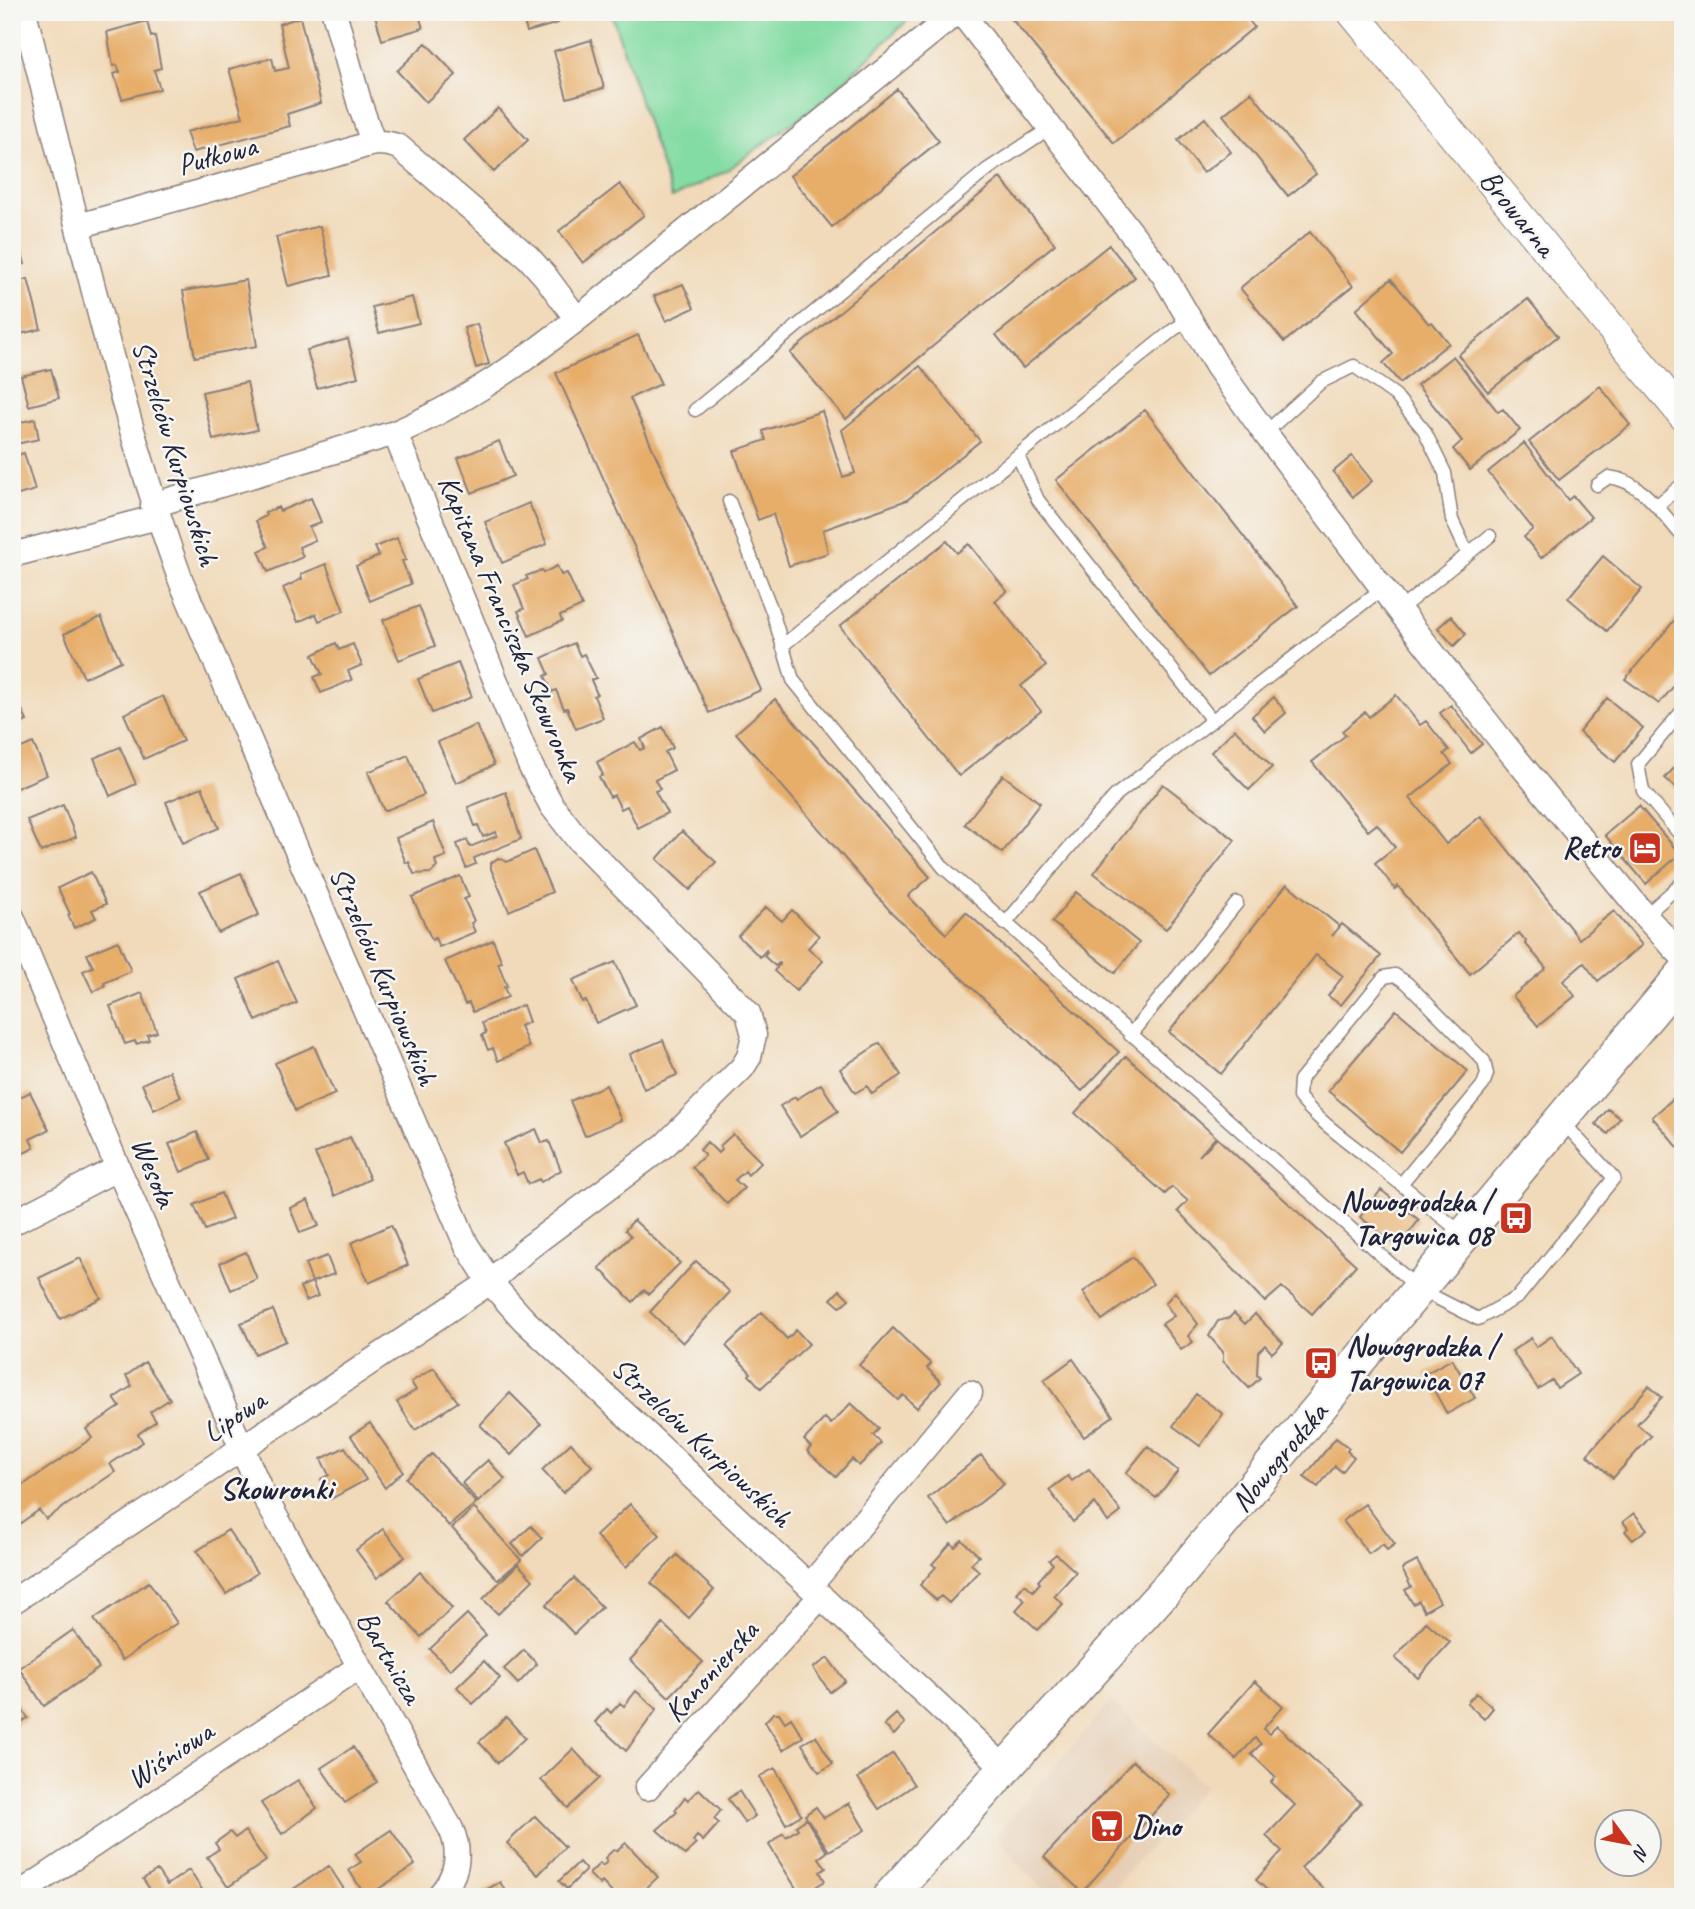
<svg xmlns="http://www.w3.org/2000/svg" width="1695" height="1909" viewBox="0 0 1695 1909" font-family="Caveat,sans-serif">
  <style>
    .built { fill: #e6cfb6 }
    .green { fill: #83dca2; stroke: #527f6e; stroke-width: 2 }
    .building { fill: #e7ae6a }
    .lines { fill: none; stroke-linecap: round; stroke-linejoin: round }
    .service-casing { stroke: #8a7e7a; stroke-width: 15 }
    .minor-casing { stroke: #8a7e7a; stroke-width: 27 }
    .tertiary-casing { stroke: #8a7e7a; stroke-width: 32 }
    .secondary-casing { stroke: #8a7e7a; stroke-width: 36 }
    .service { stroke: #fff; stroke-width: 12 }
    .minor { stroke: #fff; stroke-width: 24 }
    .tertiary { stroke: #fff; stroke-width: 30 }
    .secondary { stroke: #fff; stroke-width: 33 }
    .labels { text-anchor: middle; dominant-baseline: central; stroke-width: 5; stroke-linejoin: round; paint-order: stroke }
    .street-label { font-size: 30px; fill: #22223b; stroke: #f6f6f2 }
    .poi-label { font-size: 30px; font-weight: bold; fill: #22223b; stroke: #f6f6f2; text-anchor: end }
    .neighbourhood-label { font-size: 32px; font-weight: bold; fill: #22223b; stroke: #f6f6f2 }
  </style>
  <rect width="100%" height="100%" fill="#f6f6f2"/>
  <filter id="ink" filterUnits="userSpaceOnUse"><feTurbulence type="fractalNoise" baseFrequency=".0143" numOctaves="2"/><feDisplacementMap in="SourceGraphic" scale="14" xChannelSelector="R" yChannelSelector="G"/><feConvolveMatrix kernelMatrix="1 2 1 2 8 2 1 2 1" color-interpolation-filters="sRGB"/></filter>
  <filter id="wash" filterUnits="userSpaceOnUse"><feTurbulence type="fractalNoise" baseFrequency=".00686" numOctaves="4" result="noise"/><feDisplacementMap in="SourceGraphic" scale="28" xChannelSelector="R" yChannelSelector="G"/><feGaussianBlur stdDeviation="1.57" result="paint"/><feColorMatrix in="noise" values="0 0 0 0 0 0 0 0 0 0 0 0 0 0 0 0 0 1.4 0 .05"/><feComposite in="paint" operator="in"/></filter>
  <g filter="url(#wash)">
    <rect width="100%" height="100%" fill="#f1daba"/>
    <path class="built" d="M1111,1701L1205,1786L1105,1897H1052L1026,1873L996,1835Z"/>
    <path class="green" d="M611,12H916L825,99L726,171L672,198Z"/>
    <g id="blocks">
      <path class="building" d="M374,12H418L423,28L382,40Z
        M521,12H554L558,23L527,32Z
        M1018,12H1242L1254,27L1114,143L1011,18Z
        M300,17L321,103L287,114L290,126L193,152L186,132L243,117L229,69L272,58L275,71L289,68L279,24Z
        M147,21L151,37L155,36L161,68L154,70L160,89L122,99L114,74L120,72L117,65L113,66L107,32Z
        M591,40L604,88L567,98L554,51Z
        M426,43L456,75L426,102L397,71Z
        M897,89L939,141L832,227L790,176Z
        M1251,92L1316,174L1288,196L1223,115Z
        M498,108L528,140L494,172L464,140Z
        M1205,118L1231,152L1203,173L1178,140Z
        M1000,178L1055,244L846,419L790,353Z
        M620,184L644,215L583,263L559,231Z
        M13,220L25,264L12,268V221Z
        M320,226L332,275L288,286L276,237Z
        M1310,232L1353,286L1284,342L1240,288Z
        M1109,245L1135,277L1023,368L996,335Z
        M28,279L41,329L12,336V283Z
        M1391,279L1429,324L1432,322L1449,343L1400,383L1383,363L1393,354L1356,309Z
        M246,280L257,346L195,357L183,291Z
        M683,284L694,308L666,321L654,296Z
        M412,297L419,323L379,333L372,307Z
        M1528,299L1558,336L1488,392L1458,355Z
        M477,324L489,364L476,368L464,328Z
        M638,335L661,384L630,398L761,690L709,713L556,373Z
        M348,339L358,377L317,388L307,350Z
        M1453,356L1498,412L1503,409L1520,430L1470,470L1453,449L1462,441L1417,385Z
        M920,366L980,441L907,500L823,530L828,553L789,566L773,514L758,520L734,451L766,440L763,431L822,411L843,477L855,473L842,430Z
        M51,369L59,398L29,406L21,376Z
        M247,382L257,430L213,440L202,392Z
        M1600,386L1630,425L1559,480L1529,442Z
        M1145,410L1298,606L1209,676L1056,480Z
        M35,419L39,439L16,444L15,441L12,442V424Z
        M499,441L513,476L472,493L458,458Z
        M1524,443L1568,500L1573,496L1591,517L1541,558L1524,537L1533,529L1488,472Z
        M24,453L35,490L12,497V457Z
        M1352,456L1372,481L1353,497L1333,472Z
        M311,498L321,522L309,527L315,540L299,547L303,557L268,572L259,551L268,547L256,521L266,516L265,513L278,507L280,511Z
        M529,503L547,544L502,563L485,522Z
        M397,538L406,560L402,561L411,584L370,601L356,566L379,556L375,547Z
        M947,541L957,553L969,544L1007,591L995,601L1046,666L1021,686L1041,711L959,776L840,626Z
        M1603,556L1642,589L1607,631L1568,598Z
        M326,564L344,611L319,621L316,614L298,622L283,588L302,579L301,574Z
        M557,566L561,575L567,573L582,606L560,616L562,621L529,636L518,611L524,609L514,585L528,579L526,576L542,570L543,573Z
        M419,606L435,646L399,660L383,620Z
        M1683,610V675L1659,704L1625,679Z
        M1451,616L1466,634L1454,646L1438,628Z
        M101,617L121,661L84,678L64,634Z
        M336,643L339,650L353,644L362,665L348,671L352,680L321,693L314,677L322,674L313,655Z
        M574,643L580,656L584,654L596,678L591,680L597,694L594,696L603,718L576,729L567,708L564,709L556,690L552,692L545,676L549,674L542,658Z
        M458,663L472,697L432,713L418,679Z
        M12,688L27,721L12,727Z
        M1396,695L1420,725L1426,721L1449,750L1444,754L1452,764L1410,798L1446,844L1481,816L1579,939L1614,911L1642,945L1598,981L1584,963L1563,981L1575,996L1538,1026L1513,996L1546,968L1525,943L1526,941L1519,933L1470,974L1398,886L1395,889L1375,863L1395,847L1377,824L1368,831L1312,762L1346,735L1342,731L1365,712L1369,717Z
        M163,696L183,741L144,759L124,714Z
        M1274,697L1286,713L1265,731L1252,716Z
        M1607,698L1643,728L1615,762L1579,732Z
        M775,699L930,877L908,896L946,934L966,912L1119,1052L1082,1091L891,912L736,733Z
        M1451,705L1482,744L1471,753L1440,713Z
        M476,725L494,765L456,783L438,742Z
        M663,727L673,748L665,752L674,770L655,780L660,789L655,791L667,813L638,828L627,806L621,809L614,795L610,797L599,777L603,775L597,762L635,742L640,750L645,748L641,739Z
        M1235,729L1272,767L1249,790L1211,752Z
        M33,743L47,775L12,790V752Z
        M120,747L136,784L110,796L94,758Z
        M408,755L424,795L384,811L368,772Z
        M1683,758V794L1665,778Z
        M1003,775L1040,803L1002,853L965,824Z
        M1163,784L1235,840L1166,929L1094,873Z
        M202,787L219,828L183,843L166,802Z
        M506,792L521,839L474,858L476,864L466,868L457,844L467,840L470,847L497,836L496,832L483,837L478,825L475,826L468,807Z
        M63,805L76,837L41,852L27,820Z
        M1639,806L1680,854L1646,884L1605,835Z
        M433,822L446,856L435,860L437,867L431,873L414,874L409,862L406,863L396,838Z
        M682,831L716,862L690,890L657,859Z
        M534,850L552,892L509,911L491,869V863L498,858L507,862Z
        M91,872L106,904L92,910L96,918L74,928L68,915L70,914L58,888Z
        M241,873L259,915L218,933L200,891Z
        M460,876L469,897L464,899L474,921L471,923L475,932L439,947L435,938L432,940L412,897Z
        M1287,884L1339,926L1332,936L1342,924L1381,956L1341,1005L1328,996L1343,976L1316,955L1221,1074L1169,1032Z
        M1076,892L1139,943L1115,973L1052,922Z
        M766,907L782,921L792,910L819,936L808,948L823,961L796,991L774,971L780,964L779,963L775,966L764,956L767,952L766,950L760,957L738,936Z
        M493,940L502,962L498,963L507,986L504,987L508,997L473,1012L469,1003L465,1004L445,961Z
        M118,941L131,971L104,983L105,986L93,992L83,971L93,967L87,954Z
        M278,961L297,1003L256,1021L238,979Z
        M615,962L636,1005L596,1023L586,1001L582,1002L573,980Z
        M142,993L157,1032L147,1035L149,1040L136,1044L135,1041L125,1044L110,1006Z
        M523,1005L529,1022L520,1026L529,1047L498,1061L493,1048L488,1050L482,1035L486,1033L482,1023Z
        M1396,1010L1468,1071L1400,1152L1328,1091Z
        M663,1040L677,1075L644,1089L630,1054Z
        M880,1043L901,1075L872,1094L867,1086L855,1093L840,1069Z
        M314,1046L335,1094L295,1111L275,1063Z
        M1126,1056L1216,1137L1199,1156L1217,1138L1356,1265L1312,1314L1282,1287L1265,1302L1178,1211L1188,1201L1172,1187L1165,1194L1075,1113Z
        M169,1071L181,1097L154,1110L142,1084Z
        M821,1084L838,1111L800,1136L780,1106L795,1097L797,1099Z
        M606,1085L621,1120L585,1136L570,1101Z
        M1683,1090V1153L1652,1117Z
        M30,1092L49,1130L30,1139L34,1148L12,1159V1111L15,1110L12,1101Z
        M1608,1109L1620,1118L1608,1134L1596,1124Z
        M536,1129L542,1143L549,1141L561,1170L541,1182L539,1179L528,1184L523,1172L517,1175L504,1143Z
        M197,1132L209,1160L181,1172L169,1144Z
        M733,1134L761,1162L748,1175L745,1171L735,1180L744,1188L727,1204L692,1167L705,1155L700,1150L707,1142L718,1153L722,1149L720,1146Z
        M350,1137L370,1179L335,1196L315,1154Z
        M1381,1190L1419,1220L1398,1247L1360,1217Z
        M221,1193L232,1219L205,1230L194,1205Z
        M308,1200L319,1226L300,1233L290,1208Z
        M634,1220L680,1263L649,1294L644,1290L633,1302L599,1268L631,1236L625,1230Z
        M391,1225L408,1265L369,1283L351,1243Z
        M246,1252L257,1279L231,1290L220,1263Z
        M327,1256L334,1274L312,1282L305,1264Z
        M1133,1257L1153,1284L1102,1320L1083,1292Z
        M80,1258L101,1298L60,1319L39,1278Z
        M696,1261L730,1292L683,1343L650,1312Z
        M312,1282L318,1296L306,1301L300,1287Z
        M840,1290L849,1299L840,1307L831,1299Z
        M1175,1292L1198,1324L1188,1336L1193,1342L1181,1350L1162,1324L1174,1316L1165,1303Z
        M273,1310L286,1341L255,1354L241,1323Z
        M762,1312L787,1339L796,1330L809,1344L761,1388L749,1375L751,1373L726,1346Z
        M1234,1313L1245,1324L1255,1314L1283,1343L1272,1353L1265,1345L1258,1352L1257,1375L1260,1378L1249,1388L1223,1361V1352L1209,1336L1218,1321L1229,1318Z
        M893,1328L931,1364L927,1368L941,1382L917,1408L903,1395L898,1400L859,1365Z
        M1552,1336L1578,1374L1557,1388L1552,1380L1538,1389L1512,1351L1531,1338L1536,1347Z
        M1073,1359L1113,1416L1084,1437L1044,1380Z
        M1452,1359L1475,1398L1447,1414L1425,1374Z
        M145,1362L170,1399L150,1412L156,1421L138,1434L143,1442L110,1464L115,1472L46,1519L39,1510L12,1529V1479L16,1476L23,1485L92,1438L86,1429L120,1407L114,1398L132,1386L126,1376Z
        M434,1368L458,1402L415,1430L397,1402L416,1390L411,1382Z
        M1649,1386L1662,1397L1637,1424L1651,1436L1613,1478L1587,1455Z
        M510,1393L541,1424L511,1455L480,1425Z
        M1196,1394L1223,1414L1200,1446L1173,1426Z
        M851,1403L879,1429L873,1435L881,1443L859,1466L852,1459L836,1477L807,1451L811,1447L804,1440L825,1418L831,1424Z
        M370,1423L403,1471L385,1488L351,1436Z
        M1336,1438L1349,1448L1347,1451L1354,1457L1342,1472L1335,1466L1318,1487L1304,1477Z
        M571,1443L592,1466L563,1493L542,1470Z
        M1148,1446L1178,1471L1156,1498L1126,1473Z
        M345,1447L366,1480L331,1499L321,1479L329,1475L321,1459Z
        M432,1454L476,1503L449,1526L406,1478Z
        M981,1455L1004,1484L950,1526L928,1498Z
        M488,1460L505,1479L478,1502L462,1483Z
        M1089,1469L1121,1512L1108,1522L1095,1503L1073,1522L1049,1490L1068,1476L1072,1481Z
        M630,1504L660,1535L626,1567L596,1536Z
        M1365,1504L1395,1544L1387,1550L1383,1544L1369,1554L1343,1521Z
        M474,1508L521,1560L498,1580L452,1528Z
        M1634,1513L1647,1529L1633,1540L1625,1531L1628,1528L1623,1522Z
        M531,1526L542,1538L523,1556L512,1544Z
        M383,1529L405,1557L377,1578L356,1550Z
        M228,1530L257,1573L226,1594L197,1551Z
        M962,1540L979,1556L971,1564L979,1571L949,1603L941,1596L936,1600L920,1585L936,1567L932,1564L951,1543L955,1547Z
        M1056,1554L1076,1572L1054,1596L1063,1604L1038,1630L1016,1610L1025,1600L1017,1593L1025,1584L1033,1591L1040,1583L1038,1581L1053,1564L1049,1560Z
        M677,1555L714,1590L689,1618L651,1583Z
        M1417,1561L1440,1602L1424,1611L1419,1601L1413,1604L1405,1590L1411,1587L1402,1569Z
        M518,1564L533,1580L498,1614L483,1599Z
        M420,1572L452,1608L421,1637L388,1601Z
        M574,1578L602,1607L574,1634L546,1605Z
        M149,1582L177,1623L122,1660L94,1619Z
        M467,1614L486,1635L450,1670L430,1649Z
        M1426,1622L1450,1642L1418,1678L1395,1658Z
        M663,1624L703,1662L669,1697L630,1660Z
        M73,1630L99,1668L44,1706L19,1668Z
        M524,1650L537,1664L518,1684L504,1669Z
        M828,1658L845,1681L830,1692L813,1668Z
        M484,1661L500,1678L473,1704L457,1687Z
        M1255,1681L1283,1706L1263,1729L1269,1734L1277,1726L1361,1803L1301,1868L1326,1891L1320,1897H1275L1256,1880L1282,1851L1266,1836L1295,1805L1271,1782L1276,1777L1251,1754L1261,1744L1255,1738L1236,1759L1208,1734Z
        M636,1691L657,1709L626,1751L595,1722L607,1709L611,1713L620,1703L624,1706Z
        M1476,1693L1493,1708L1484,1719L1467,1703Z
        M12,1695L28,1718L12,1728Z
        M773,1713H779L785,1722L791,1718L803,1737L783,1750L765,1722Z
        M896,1714L905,1723L894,1735L884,1725Z
        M506,1717L525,1738L498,1763L479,1742Z
        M816,1736L833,1764L819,1772L802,1744Z
        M353,1747L377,1782L345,1803L321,1768Z
        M573,1749L600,1778L568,1808L541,1780Z
        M893,1753L914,1785L879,1809L858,1778Z
        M1133,1761L1170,1795L1082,1892L1044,1857Z
        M775,1768L801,1815L786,1824L759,1777Z
        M298,1780L317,1808L282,1834L261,1803Z
        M699,1789L721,1810L714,1819L719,1823L703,1841L697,1836L693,1841L696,1844L685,1855L657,1830L677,1812L675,1810L685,1797L688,1800Z
        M739,1791L755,1816L745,1823L728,1799Z
        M849,1803L865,1830L829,1851L805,1815L816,1807L824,1818Z
        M535,1816L565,1847L538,1875L507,1843Z
        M806,1819L827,1852L819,1858L826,1868L820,1872L825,1881L801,1896L769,1845L783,1833L786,1837L798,1829L796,1826Z
        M391,1830L415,1865L366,1897L349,1870L361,1862L355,1854Z
        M245,1831L266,1861L228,1887L207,1857L219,1849L215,1843L230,1832L235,1838Z
        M626,1843L658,1877L637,1897H616L602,1882L600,1885L589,1874L600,1863L602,1866L607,1862L605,1858L613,1850L617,1851Z
        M579,1862L586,1870L567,1889L559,1881Z
        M329,1866L349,1897H289L287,1893Z
        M157,1870L167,1885L189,1870L207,1897H149L153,1894L143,1879Z
        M500,1882L509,1897H482L480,1893Z"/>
    </g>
  </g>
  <g filter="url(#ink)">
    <use href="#blocks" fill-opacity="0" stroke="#8a7e7a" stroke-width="2"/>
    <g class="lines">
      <g class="service-casing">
        <path id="service" d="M695,410L988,169L1050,128
          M1265,433L1321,382L1354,366L1395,395L1424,430L1445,473L1452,520L1468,554
          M1018,456L1038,500L1212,720
          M1597,485L1609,477C1642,481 1662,513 1683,537
          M729,501L772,611L793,680L944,868L1419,1289L1478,1319L1518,1297L1614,1178L1561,1120
          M1656,506L1683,484
          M1399,610L1490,536
          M782,646L1173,330L1189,320
          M1683,710L1638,764L1643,791L1683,838
          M1645,916L1683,882
          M1005,924L1083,831L1116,795L1383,588
          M1130,1035L1237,903
          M1401,1184L1483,1085L1487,1074L1484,1061L1407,983L1395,975L1384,977L1300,1080L1299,1097C1317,1119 1339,1135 1361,1152C1395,1180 1430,1207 1464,1235"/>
      </g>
      <g class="minor-casing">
        <path id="minor" d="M24,12C73,202 114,396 181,581L466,1244L490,1282L524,1320L1006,1769
          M334,12L360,105L373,142
          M961,12L1163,274L1217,366L1265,433L1399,610L1504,744L1645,916L1683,957
          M78,226L348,151C367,144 379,139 399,147L528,257L545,276L577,319
          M153,505L395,433C500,388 581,316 669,245C765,168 861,90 957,12
          M12,555L158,517
          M12,917L118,1168L260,1489L451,1829C462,1854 457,1877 438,1897
          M12,1223L118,1168
          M810,1586L970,1393
          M12,1602L490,1282L528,1248L665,1145L742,1068L749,1057L754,1035L748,1013L577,838L552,806L530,765L395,433
          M647,1788L821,1596
          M15,1897L359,1667"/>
      </g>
      <g class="tertiary-casing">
        <path id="tertiary" d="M1352,12L1683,415"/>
      </g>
      <g class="secondary-casing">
        <path id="secondary" d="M889,1897L1179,1575L1683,974"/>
      </g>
      <use href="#service" class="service"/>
      <use href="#minor" class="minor"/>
      <use href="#tertiary" class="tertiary"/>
      <use href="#secondary" class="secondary"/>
    </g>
  </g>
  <defs>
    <g id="hotel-square" transform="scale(1.75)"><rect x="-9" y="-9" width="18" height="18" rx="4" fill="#c8321e" stroke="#f6f6f2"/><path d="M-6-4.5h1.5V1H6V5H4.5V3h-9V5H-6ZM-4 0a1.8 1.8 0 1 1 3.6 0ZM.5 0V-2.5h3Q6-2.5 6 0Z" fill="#fff"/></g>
    <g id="bus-square" transform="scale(1.75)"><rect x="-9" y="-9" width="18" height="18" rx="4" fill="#c8321e" stroke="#f6f6f2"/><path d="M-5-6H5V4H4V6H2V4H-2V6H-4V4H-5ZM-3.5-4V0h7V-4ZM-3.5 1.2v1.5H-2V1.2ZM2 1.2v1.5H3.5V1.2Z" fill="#fff"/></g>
    <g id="supermarket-square" transform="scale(1.75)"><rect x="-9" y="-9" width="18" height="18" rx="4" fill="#c8321e" stroke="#f6f6f2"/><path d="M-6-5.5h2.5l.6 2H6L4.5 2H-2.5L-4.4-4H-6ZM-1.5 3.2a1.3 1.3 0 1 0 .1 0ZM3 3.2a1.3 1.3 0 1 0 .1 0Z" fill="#fff"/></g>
  </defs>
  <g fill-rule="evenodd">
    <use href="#hotel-square" x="1645" y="848"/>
    <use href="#bus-square" x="1516" y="1218"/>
    <use href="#bus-square" x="1321" y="1363"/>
    <use href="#supermarket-square" x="1107" y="1826"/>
  </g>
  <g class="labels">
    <g class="street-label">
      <text transform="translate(217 155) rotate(-15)">Pułkowa</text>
      <text transform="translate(1518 213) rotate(51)">Browarna</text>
      <text transform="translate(176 453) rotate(73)">Strzelców Kurpiowskich</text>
      <text transform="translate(511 628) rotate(67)">Kapitana Franciszka Skowronka</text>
      <text transform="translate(384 976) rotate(67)">Strzelców Kurpiowskich</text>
      <text transform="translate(154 1172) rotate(67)">Wesoła</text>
      <text transform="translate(234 1416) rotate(-34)">Lipowa</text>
      <text transform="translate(702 1442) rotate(43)">Strzelców Kurpiowskich</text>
      <text transform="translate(1279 1457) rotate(-50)">Nowogrodzka</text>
      <text transform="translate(390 1657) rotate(60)">Bartnicza</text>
      <text transform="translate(711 1671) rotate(-48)">Kanonierska</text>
      <text transform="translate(170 1755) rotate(-34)">Wiśniowa</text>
    </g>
    <g class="poi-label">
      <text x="1620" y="848">Retro</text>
      <text x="1492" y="1201">Nowogrodzka /<tspan x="1492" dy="34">Targowica 08</tspan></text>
      <text x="1346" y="1346" text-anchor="start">Nowogrodzka /<tspan x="1346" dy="34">Targowica 07</tspan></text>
      <text x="1132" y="1826" text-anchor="start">Dino</text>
    </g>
    <g class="neighbourhood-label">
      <text x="276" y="1488">Skowronki</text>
    </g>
  </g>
  <rect width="1695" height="1909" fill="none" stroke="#f6f6f2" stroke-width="42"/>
  <g transform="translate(1628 1843) rotate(122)"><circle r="33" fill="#f6f6f2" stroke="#a1a1a9" stroke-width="2"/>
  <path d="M0-5L12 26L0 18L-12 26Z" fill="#c8321e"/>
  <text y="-10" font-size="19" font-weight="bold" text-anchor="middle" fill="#22223b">N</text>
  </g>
</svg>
